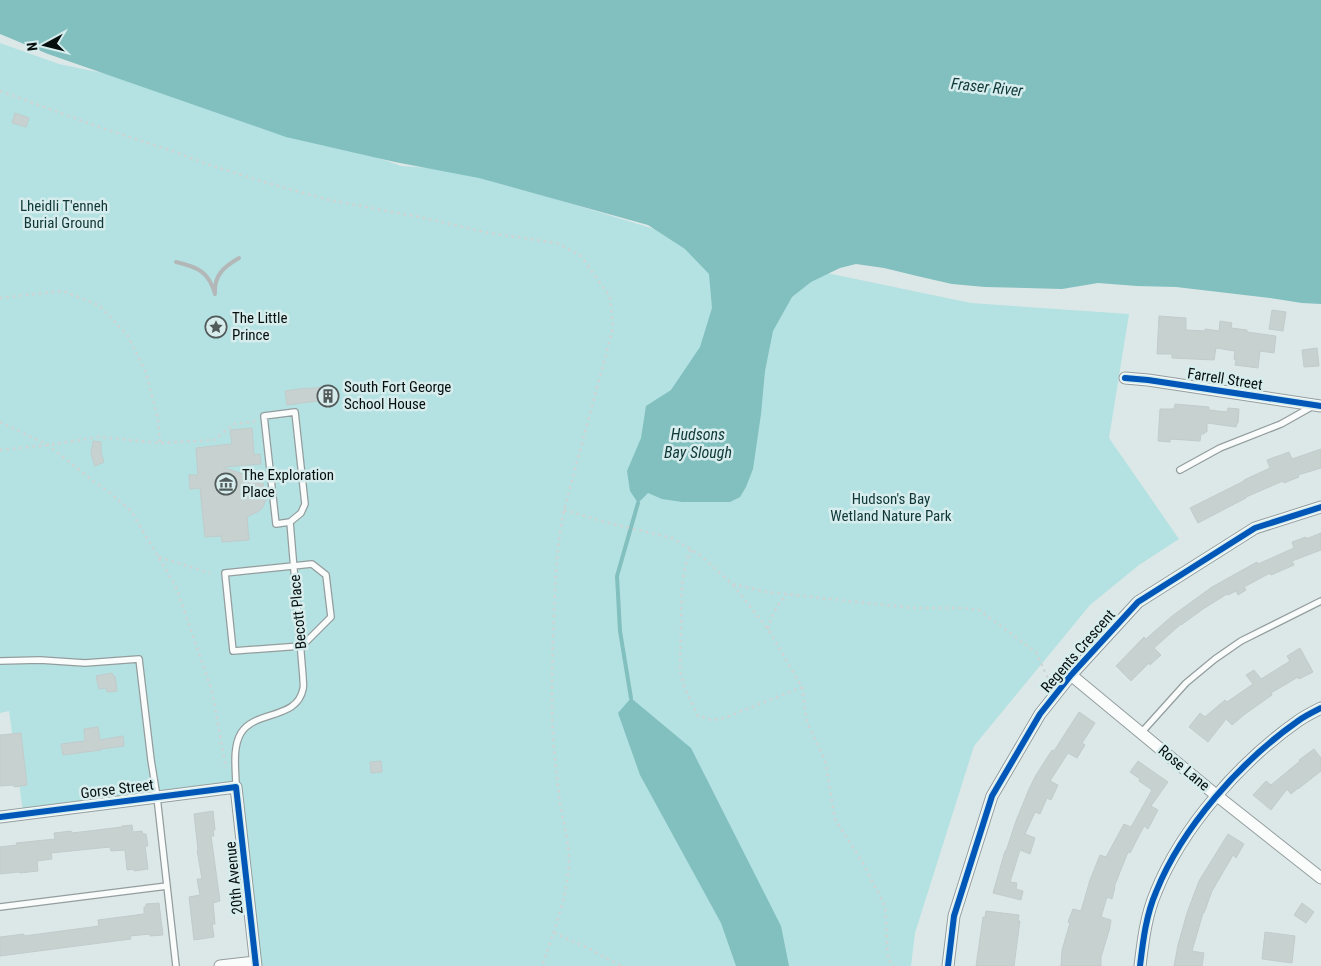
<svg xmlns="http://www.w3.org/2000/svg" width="1321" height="966" viewBox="0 0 1321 966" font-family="'Roboto Condensed',sans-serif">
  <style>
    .green { fill: #b4e1e1 }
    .water { fill: #82bfbf }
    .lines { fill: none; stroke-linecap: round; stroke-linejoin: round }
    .stream { stroke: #82bfbf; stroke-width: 4 }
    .building { fill: #c6d1d0; stroke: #c2cbcb }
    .lane-casing { stroke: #949d9d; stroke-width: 8 }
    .street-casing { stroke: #949d9d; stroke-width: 13 }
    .path { stroke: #cfd3d3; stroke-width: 2.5; stroke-dasharray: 2.5 4; stroke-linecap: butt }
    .lane { stroke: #fafcfc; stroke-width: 5.5 }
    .street { stroke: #fafcfc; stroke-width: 11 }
    .rail { stroke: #b3b7b7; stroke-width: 4 }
    .cycleway-casing { stroke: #d7eded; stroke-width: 9 }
    .cycleway { stroke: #0057b8; stroke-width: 6 }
    .labels { text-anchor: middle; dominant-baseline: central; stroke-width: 5; stroke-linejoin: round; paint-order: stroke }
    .park-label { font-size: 15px; fill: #0f3737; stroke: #d7eded }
    .poi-label { font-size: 15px; fill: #070e0e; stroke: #d7eded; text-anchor: start }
    .street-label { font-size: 15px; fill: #070e0e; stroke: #d7eded }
    .water-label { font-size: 16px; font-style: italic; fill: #103838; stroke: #d7eded }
  </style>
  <rect width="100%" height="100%" fill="#dce8e8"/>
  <path class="green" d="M0,43L59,64L199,93L401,166L461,170L736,254L971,303L1129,314L1109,438L1179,539L1139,565L1090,605L974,746L915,933L911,966H252L229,782L23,812L9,711L0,713Z"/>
  <path class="water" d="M0,0H1321V304L1302,303L1270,298L1176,287L1137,286L1098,283L1062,289L985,287L952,284L917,276L884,268L856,264L840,268L811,282L792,297L773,331L765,371L761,414L753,469L746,487L740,497L730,502H682L662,499L648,493L638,503L630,491L627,471L641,438L646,406L671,390L700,347L712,308L709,274L685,249L648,225L479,178L395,162L286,137L48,54L0,34Z
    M631,698L691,748L781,926L789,966H736L721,923L640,775L618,713Z"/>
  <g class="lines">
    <path class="stream" d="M631,698L620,631L617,576L638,503"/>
  </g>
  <path class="building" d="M15,113L29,118L26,127L12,123Z
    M1272,310L1286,312L1283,331L1269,329Z
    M1159,316L1186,318V330L1205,331V329L1219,331L1220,321L1232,323L1231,328L1247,330V332L1276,336L1274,353L1260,351L1258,368L1235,365L1236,360L1234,359L1235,351L1216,348L1214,360L1172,358V354H1157Z
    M1317,348L1319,366L1304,367L1302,350Z
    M332,386L334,404L325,405L324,400L287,405L285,391L307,388V389Z
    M1175,404L1209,407V410L1227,412L1228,408L1239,409L1238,423H1237L1236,427L1207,423V432H1205L1204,434H1201L1200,441L1170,439V442L1158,441L1160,409H1174Z
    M252,428L254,455L260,454L261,464L223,467L262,481L264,487L266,499L263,507L259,511L247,517L249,540L222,542L221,536L205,537L200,488L190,489L189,475H198L196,448L232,444L230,430Z
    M93,441L101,442V453L104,462L95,466L91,454Z
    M1321,449V468L1298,475L1299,477L1284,483L1283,481L1246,497V498L1198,523L1190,508L1244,481V480L1270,468L1267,460L1289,452L1292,459Z
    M1321,533V550L1292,561L1294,565L1271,575L1270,573L1244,587L1246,590L1238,595L1236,591L1228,595L1227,594L1203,609L1181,625V624L1154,648L1161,655L1150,665L1149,663L1131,681L1116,666L1144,637L1146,639L1172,616L1212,587L1257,562L1258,564L1294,548L1292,542L1306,537V539Z
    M1300,648L1313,672L1299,679L1298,677L1271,693L1272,695L1245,714L1232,725L1226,719L1208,742L1189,727L1200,713L1205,717L1225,700L1227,702L1253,684L1246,675L1254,670L1261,679L1290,661L1287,656Z
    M112,673L113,676H115L117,691L107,692L106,688L99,689L96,676Z
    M1079,712L1095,723L1082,743L1085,745L1077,758L1068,753L1050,781L1058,785L1051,800L1047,798L1040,814L1035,812L1025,834L1035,838L1030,854L1020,850L1010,882L1017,883L1016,889L1023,891L1021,900L993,893L1005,851H1006L1016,821L1029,789L1036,775L1052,750L1054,751Z
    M98,727L100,740L123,736L124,746L101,749V750L63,755L61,744L85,741L84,729Z
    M21,733L27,785L14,787V785L0,786V735Z
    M1314,749L1321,758V771L1298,789V788L1291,794L1287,789L1271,810L1253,795L1266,781L1271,785L1300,761L1299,760Z
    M381,761L382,772L371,773L370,762Z
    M1138,761L1168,782L1151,806L1158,810L1148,829L1144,826L1130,853L1128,852L1114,887H1115L1112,899L1107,897L1101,917L1111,920L1109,931L1101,957V966H1061L1062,950L1070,923L1068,922L1073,909L1081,911L1090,880L1100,855L1106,857L1124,824L1131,827L1152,790L1139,781L1140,779L1130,772Z
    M213,811L215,830H213L214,836H211L220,901L213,903L215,924H212L214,937L194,940L189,897L200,895L197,879H202L197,850H198L194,814Z
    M132,825L133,832L142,831L143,834H146L148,846H145L148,869L134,871V869L127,870L125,850L111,851L110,847L51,853L52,859L37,861L38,871L20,873L19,872L0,874V847L17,845L16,843L55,839L54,833L71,831L72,833L122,827V826Z
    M1228,834L1244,844L1236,858L1233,855L1212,891L1204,913H1203L1192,951L1204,953L1202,966H1174L1178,945L1187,913L1199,881Z
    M159,903L163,935L150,936V934L130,936L131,939L0,956V937L24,934V936L99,926L98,920L144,914V907H146V904Z
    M1302,903L1314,912L1306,923L1294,915Z
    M986,911L1019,915L1018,921H1020L1014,966H976L983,917H985Z
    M1265,932L1295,936L1292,963L1262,959Z"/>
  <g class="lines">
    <g class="lane-casing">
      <path id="lane" d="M1180,470L1220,448L1281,424L1313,406
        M301,646L233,651L225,573L312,564L326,575L331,617L301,647
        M0,661L40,660L85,663L139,659L151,760L157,797L176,966
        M1141,733L1186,683L1215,659L1241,641L1321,601
        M236,787C236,770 232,748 241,733C255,710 297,720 303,689C304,686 303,681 303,677L290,522L276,524L264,416L295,412L305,504L301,513L290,522
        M0,907L167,886"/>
    </g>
    <g class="street-casing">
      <path id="street" d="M1125,378L1148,380L1321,406
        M1071,675L1216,795L1321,878
        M0,817L236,787L256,966
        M220,966L255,962
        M948,966L954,916L992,796L1040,714L1071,675L1138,602L1255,528L1321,507
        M1140,966C1143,941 1146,915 1156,892C1182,827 1241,761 1298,721C1305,716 1313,712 1321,708"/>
    </g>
    <path class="path" d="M0,91L99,127L175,152L204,163L264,182L329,200L424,218L489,233L557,243L581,256L610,297L613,328L564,510C555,554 555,593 553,638C552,675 551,713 554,751C556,769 558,786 560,804C563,821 568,838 569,856C570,889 553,935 542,966
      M0,298L63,291L100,306L128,336L146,373L158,419L160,443
      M0,422L48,445L93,481L109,492L131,511L176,587L212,691L226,768
      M0,450L48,445L99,437L160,443L214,440L234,424L256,421
      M564,510L601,521L672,538L700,555L732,584L767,592L912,608H962L979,610L1036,652L1050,683
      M691,550L686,563L682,584L680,672L685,689L698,716L712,720L727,717L802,687
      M159,557L210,573
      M733,585L768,629L802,687L807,722L825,760L835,819L864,865L885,906L888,959L894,966
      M768,629C772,614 776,606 787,594
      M554,933L588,948L621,966"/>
    <use href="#lane" class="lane"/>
    <use href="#street" class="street"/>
    <path class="rail" d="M176,262C198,267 209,272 215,294
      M215,292C214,275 225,266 239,258"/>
    <g class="cycleway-casing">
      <path id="cycleway" d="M1125,378L1148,380L1321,406
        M0,817L236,787L256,966
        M948,966L954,916L992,796L1040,714L1071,675L1138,602L1255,528L1321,507
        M1140,966C1143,941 1146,915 1156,892C1182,827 1241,761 1298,721C1305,716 1313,712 1321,708"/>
    </g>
    <use href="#cycleway" class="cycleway"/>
  </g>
  <defs>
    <g id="sight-ring" transform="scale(1.125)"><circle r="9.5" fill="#d7eded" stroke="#525a5a" stroke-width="1.5"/><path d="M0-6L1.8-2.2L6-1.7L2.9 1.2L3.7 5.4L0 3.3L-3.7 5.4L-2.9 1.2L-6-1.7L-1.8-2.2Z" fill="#525a5a"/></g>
    <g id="building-ring" transform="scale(1.125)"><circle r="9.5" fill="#d7eded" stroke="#525a5a" stroke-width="1.5"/><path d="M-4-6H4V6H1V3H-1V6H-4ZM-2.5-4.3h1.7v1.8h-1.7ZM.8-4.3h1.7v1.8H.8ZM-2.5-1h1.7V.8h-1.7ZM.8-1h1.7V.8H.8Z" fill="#525a5a"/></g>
    <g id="museum-ring" transform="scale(1.125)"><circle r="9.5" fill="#d7eded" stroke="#525a5a" stroke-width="1.5"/><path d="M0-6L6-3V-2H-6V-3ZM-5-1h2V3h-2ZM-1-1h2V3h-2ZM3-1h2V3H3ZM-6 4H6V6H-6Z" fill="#525a5a"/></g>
  </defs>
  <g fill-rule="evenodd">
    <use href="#sight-ring" x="216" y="327"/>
    <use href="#building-ring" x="328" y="396"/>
    <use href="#museum-ring" x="226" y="484"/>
  </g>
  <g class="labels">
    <g class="park-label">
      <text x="64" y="206">Lheidli T'enneh<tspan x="64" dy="17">Burial Ground</tspan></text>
      <text x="891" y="499">Hudson's Bay<tspan x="891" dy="17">Wetland Nature Park</tspan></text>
    </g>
    <g class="poi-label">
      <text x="232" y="318">The Little<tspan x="232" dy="17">Prince</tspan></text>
      <text x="344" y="387">South Fort George<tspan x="344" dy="17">School House</tspan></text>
      <text x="242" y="475">The Exploration<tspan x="242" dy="17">Place</tspan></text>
    </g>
    <g class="street-label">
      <text transform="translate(1225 379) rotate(9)">Farrell Street</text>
      <text transform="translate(298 612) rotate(-95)">Becott Place</text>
      <text transform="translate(1078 651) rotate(-49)">Regents Crescent</text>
      <text transform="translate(1184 768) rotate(40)">Rose Lane</text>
      <text transform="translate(117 789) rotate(-7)">Gorse Street</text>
      <text transform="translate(234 878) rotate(-96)">20th Avenue</text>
    </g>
    <g class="water-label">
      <text transform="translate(987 87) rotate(6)">Fraser River</text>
      <text x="698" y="434">Hudsons<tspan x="698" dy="18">Bay Slough</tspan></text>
    </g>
  </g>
  <g transform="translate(45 45) rotate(263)" stroke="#d7eded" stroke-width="4" paint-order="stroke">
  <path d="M0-4L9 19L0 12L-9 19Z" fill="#070e0e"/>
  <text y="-8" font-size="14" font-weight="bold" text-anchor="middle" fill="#070e0e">N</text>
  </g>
</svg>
